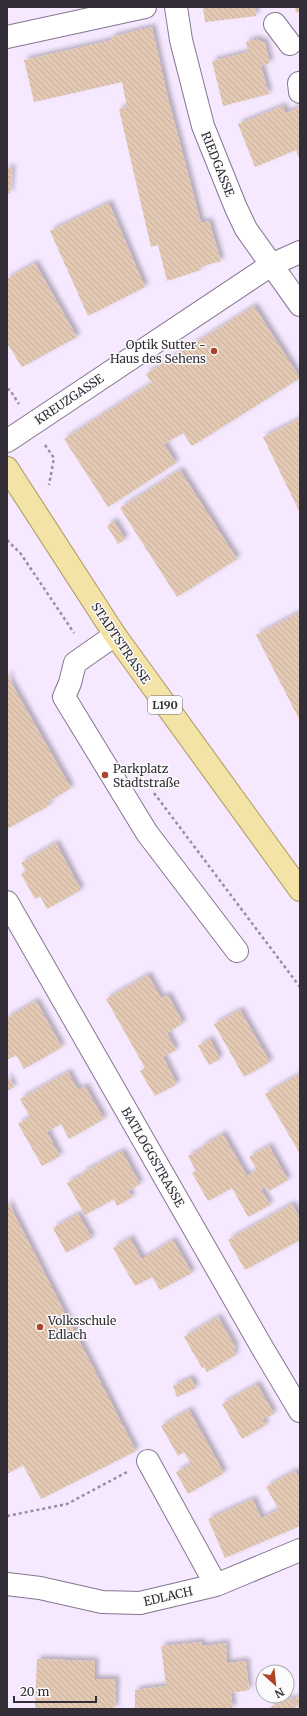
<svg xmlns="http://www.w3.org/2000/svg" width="307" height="1716" viewBox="0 0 307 1716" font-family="Merriweather,serif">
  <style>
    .building { fill: url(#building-back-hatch); filter: url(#shadow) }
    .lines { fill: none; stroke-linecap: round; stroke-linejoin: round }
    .minor-casing { stroke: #85768f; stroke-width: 24 }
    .major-casing { stroke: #ab985a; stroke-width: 24 }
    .path { stroke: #978e9f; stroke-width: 2.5; stroke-dasharray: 3 3; stroke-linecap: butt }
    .minor { stroke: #fff; stroke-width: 22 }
    .major { stroke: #f4e3a7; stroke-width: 22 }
    .poi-dot { fill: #ac4425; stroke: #fbfbfb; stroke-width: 1.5 }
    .labels { text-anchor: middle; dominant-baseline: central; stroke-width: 3; stroke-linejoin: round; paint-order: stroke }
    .shield { fill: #fbfbfb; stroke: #6f6b72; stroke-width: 1 }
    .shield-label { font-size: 11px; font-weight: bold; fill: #332d38 }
    .street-label { font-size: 12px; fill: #332d38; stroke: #fbfbfb }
    .poi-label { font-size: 12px; fill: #332d38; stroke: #fbfbfb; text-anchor: start }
  </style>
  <defs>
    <pattern id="building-back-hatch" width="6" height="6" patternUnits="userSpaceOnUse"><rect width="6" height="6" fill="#e3c9b3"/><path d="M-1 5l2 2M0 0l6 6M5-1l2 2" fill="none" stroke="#c3ad9b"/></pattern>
    <filter id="shadow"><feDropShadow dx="3.5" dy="-3.5" stdDeviation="2" flood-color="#0004"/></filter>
  </defs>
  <rect width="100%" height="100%" fill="#f5e8ff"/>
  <path class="building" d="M203,7H255L256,16L205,22Z
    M295,7H300V12L296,13Z
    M152,27L168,98L201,223L209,221L221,261L200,267L201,270L167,281L158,245L151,247L119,109L127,107L122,82L34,102L24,60L112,40L111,37Z
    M256,39L265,43L270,63L261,66L269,94L223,106L212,61L248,52L246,42Z
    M283,106L286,113L300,107V161L296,150L255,167L238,124Z
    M7,168H12L10,194H7Z
    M109,203L145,287L88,316L50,231Z
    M35,263L77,337L22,367L7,343V279Z
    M254,306L300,378L192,446L183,433L164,444L176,463L108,507L64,439L152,383L146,374Z
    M300,419V513L263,437Z
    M180,470L237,559L177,597L120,508Z
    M114,521L125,539L118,544L107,526Z
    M300,612V721L256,635Z
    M7,672L10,678L9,679L71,788L48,802L50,805L7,829Z
    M56,843L81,890L47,909L40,896L35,899L21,874L26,871L21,863Z
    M148,975L161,998L168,995L183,1023L167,1033L176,1050L163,1057L177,1084L155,1096L140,1071L145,1068L106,999Z
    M36,1001L62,1047L24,1069L16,1055L7,1060V1018Z
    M240,1010L270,1062L244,1077L214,1024Z
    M210,1039L220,1059L209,1065L198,1046Z
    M68,1072L78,1090L85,1086L104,1119L69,1139L61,1124L47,1132L60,1156L42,1166L18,1124L30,1117L20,1099Z
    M300,1074V1154L265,1094Z
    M7,1075L14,1087L7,1091Z
    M223,1134L247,1176L257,1170L249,1157L269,1146L288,1180L269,1191L266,1186L261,1189L270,1205L248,1217L232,1188L208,1201L192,1173L196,1171L188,1156L202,1149L201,1147Z
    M122,1151L140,1184L128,1191L132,1197L117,1206L114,1199L85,1215L67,1183L84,1174L83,1172Z
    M8,1202L136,1451L41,1499L23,1465L7,1474V1203Z
    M292,1204L300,1218V1240L245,1270L228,1240Z
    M78,1214L92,1238L66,1253L53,1228Z
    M130,1238L142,1259L173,1240L192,1273L160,1290L152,1277L135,1286L113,1248Z
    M218,1317L236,1348L233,1350L236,1355L207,1372L204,1367L202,1368L184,1337Z
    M191,1378L196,1388L177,1397L173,1386Z
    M257,1384L274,1414L263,1419L266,1425L242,1439L222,1404Z
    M189,1410L224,1473L188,1494L176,1472L191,1464L184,1452L178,1456L161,1426Z
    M295,1471L299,1477H300V1526L225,1558L208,1519L253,1499L261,1518L279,1510L266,1487Z
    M202,1642V1646L226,1643L227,1663L246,1661L249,1690L231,1693L233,1709H135V1690L166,1686L161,1646Z
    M37,1659L95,1661V1679H116L115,1709H35Z
    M300,1696V1709H299L294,1699Z
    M292,1698L297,1709H271L270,1707Z"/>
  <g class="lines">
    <g class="minor-casing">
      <path id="minor" d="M176,7L181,40L203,126L236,208L246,229L300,305
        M275,24L290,44
        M7,37L145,7
        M299,83L300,92
        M7,441L271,265L300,252
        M115,635L75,663L70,683L64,697L147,833L237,951
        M7,902L263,1349L300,1411
        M148,1461L216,1585
        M7,1584L40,1588L102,1602L140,1603L216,1585L300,1550"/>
    </g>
    <g class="major-casing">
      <path id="major" d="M7,468L115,635L300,890"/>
    </g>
    <path class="path" d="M7,389L10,390L19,404
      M45,445L54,458L49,485
      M7,540L21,554L74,633
      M154,793L300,987
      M7,1516L67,1504L127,1472"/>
    <use href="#minor" class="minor"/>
    <use href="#major" class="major"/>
  </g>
  <g class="poi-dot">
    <circle cx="214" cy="351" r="4"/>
    <circle cx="105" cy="775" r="4"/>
    <circle cx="40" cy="1327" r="4"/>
  </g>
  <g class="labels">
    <rect class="shield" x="148" y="696" width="34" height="18" rx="3"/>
    <g class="shield-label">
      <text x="165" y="705">L190</text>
    </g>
    <g class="street-label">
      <text transform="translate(218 164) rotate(68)">RIEDGASSE</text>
      <text transform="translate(69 399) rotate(-34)">KREUZGASSE</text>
      <text transform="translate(121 643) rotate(56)">STADTSTRASSE</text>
      <text transform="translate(153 1157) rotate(60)">BATLOGGSTRASSE</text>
      <text transform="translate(168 1596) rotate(-13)">EDLACH</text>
    </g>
    <g class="poi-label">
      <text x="206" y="344" text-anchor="end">Optik Sutter -<tspan x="206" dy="14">Haus des Sehens</tspan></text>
      <text x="113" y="768">Parkplatz<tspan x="113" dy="14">Stadtstraße</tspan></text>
      <text x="48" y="1320">Volksschule<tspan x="48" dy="14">Edlach</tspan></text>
    </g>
  </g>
  <rect width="307" height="1716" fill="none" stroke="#332d38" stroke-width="16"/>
  <g transform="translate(275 1684) rotate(153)"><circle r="19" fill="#fbfbfb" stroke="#aba9ad"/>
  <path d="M0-3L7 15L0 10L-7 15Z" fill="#ac4425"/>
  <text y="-6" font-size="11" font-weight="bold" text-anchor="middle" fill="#332d38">N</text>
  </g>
  <path d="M14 1696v6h82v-6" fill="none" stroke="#332d38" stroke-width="2"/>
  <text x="20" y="1696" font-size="12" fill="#332d38" stroke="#fbfbfb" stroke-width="3" paint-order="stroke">20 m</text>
</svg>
